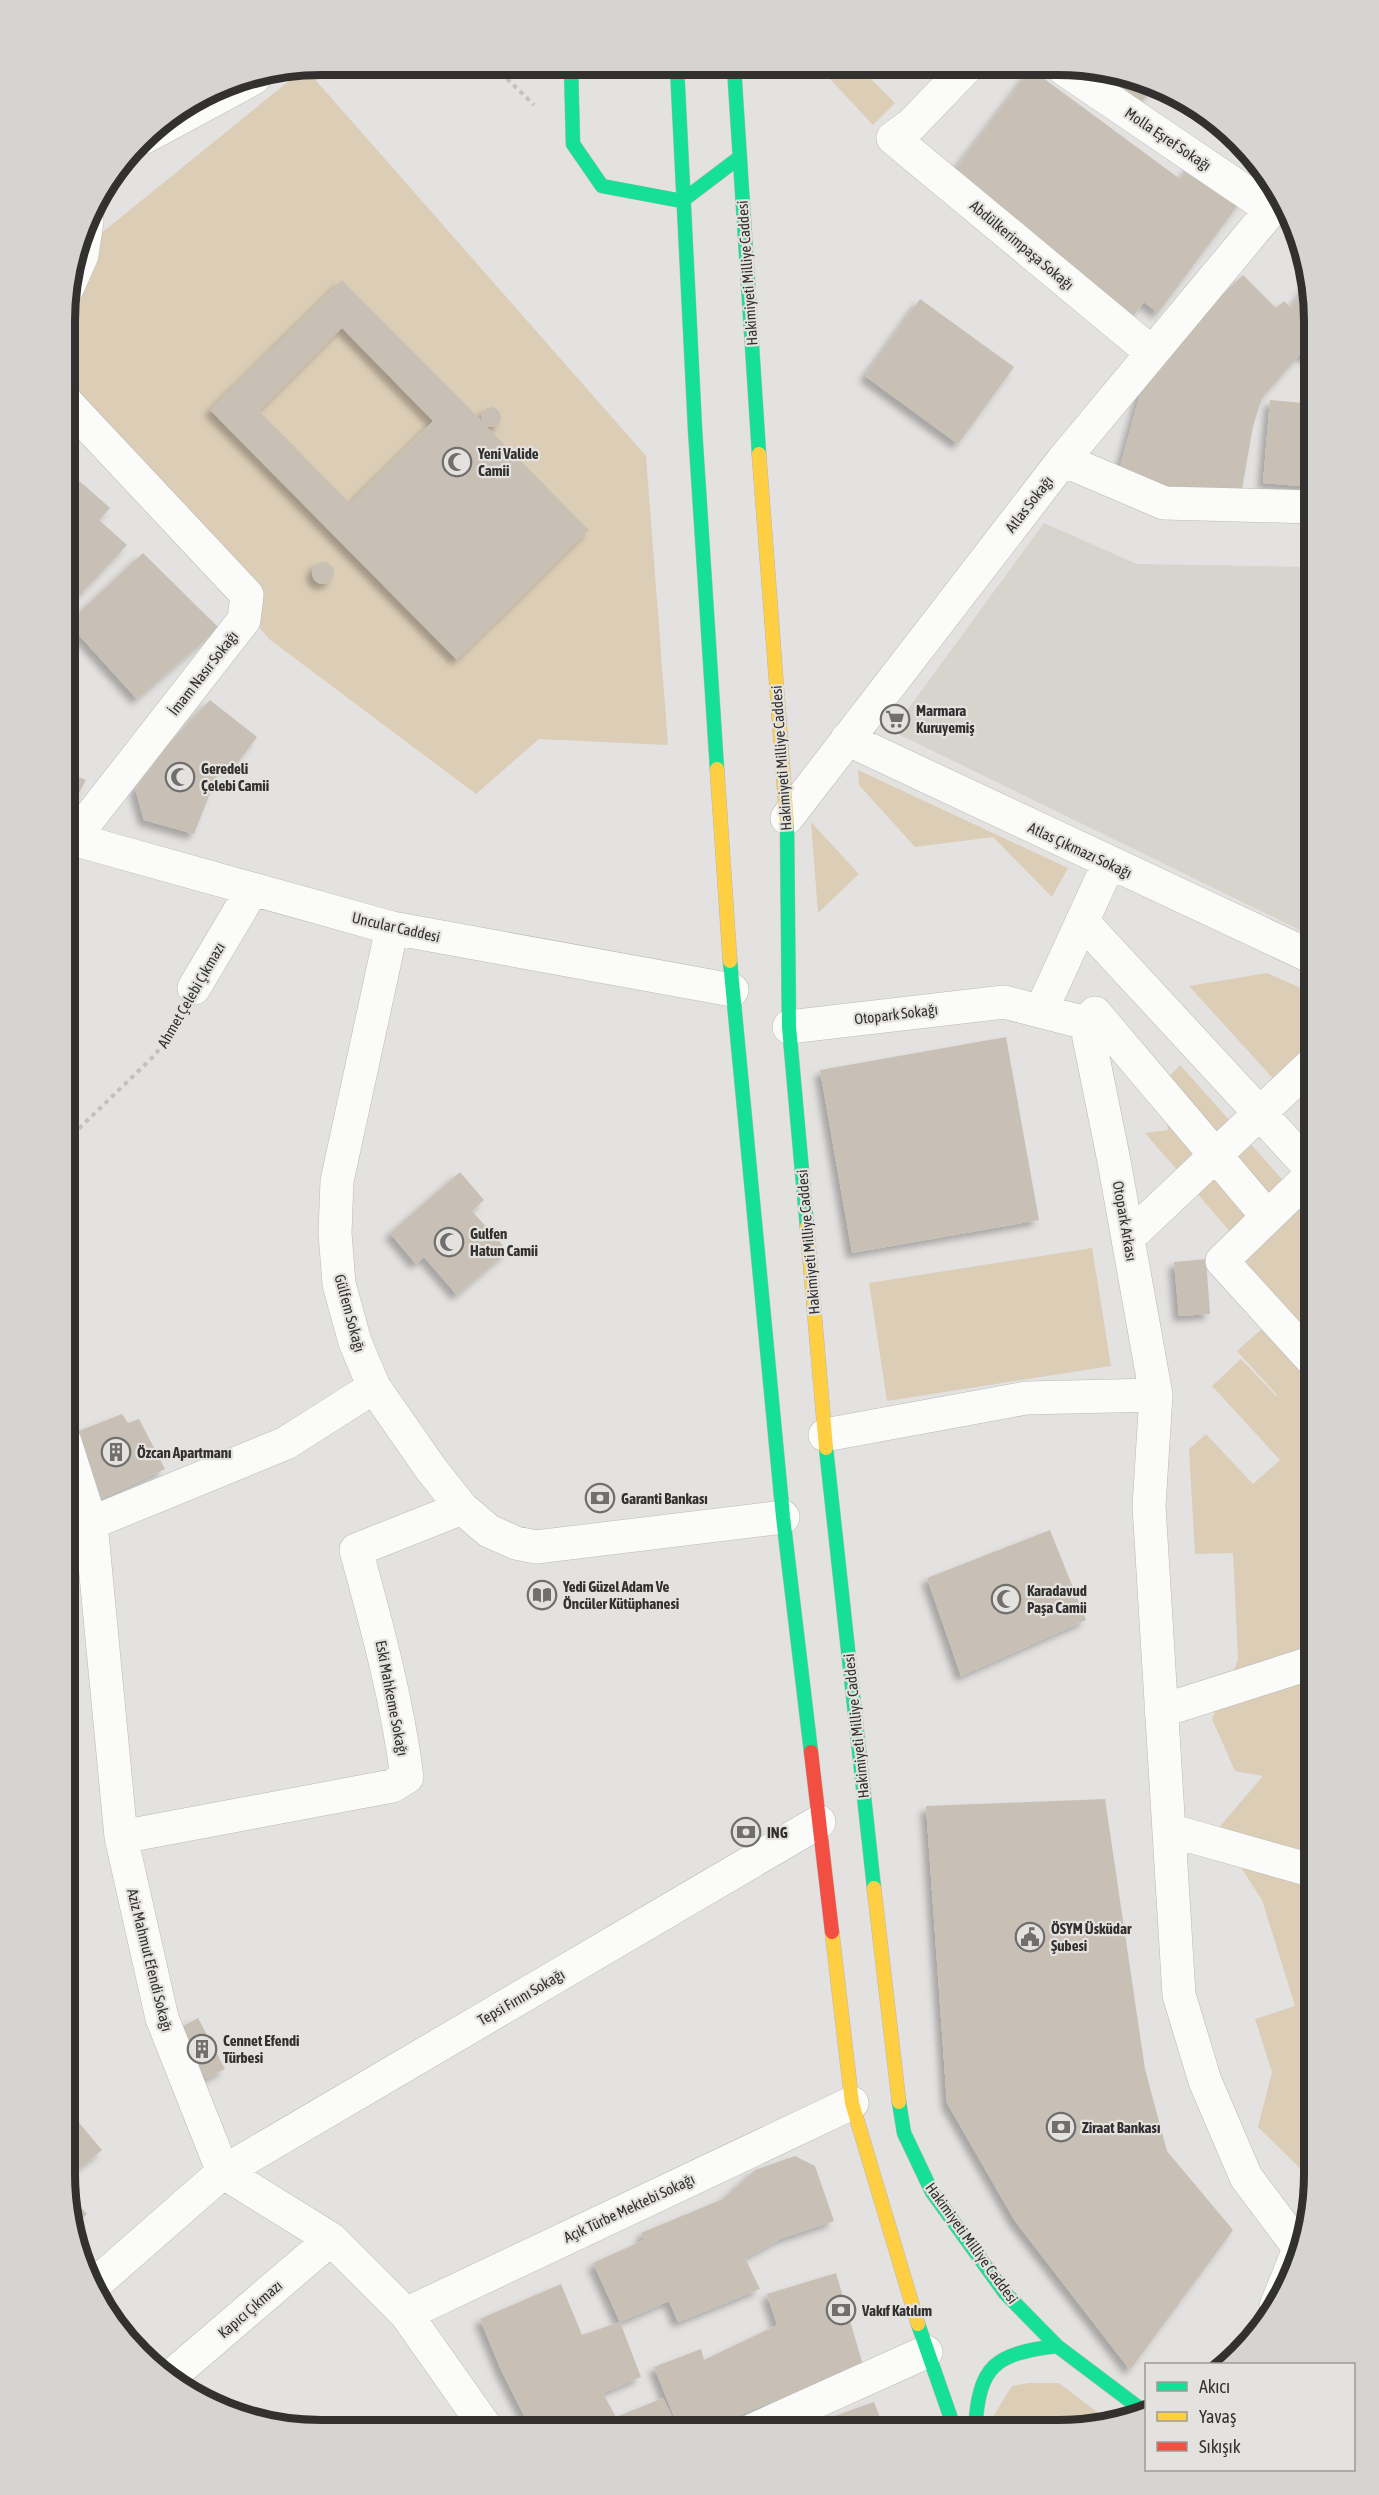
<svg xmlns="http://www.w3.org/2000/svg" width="1379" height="2495" viewBox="0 0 1379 2495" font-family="'Asap Condensed',sans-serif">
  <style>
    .built { fill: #d7d4ce }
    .green { fill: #dccdb6 }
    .building { fill: #c8c0b5; fill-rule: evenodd; filter: url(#shadow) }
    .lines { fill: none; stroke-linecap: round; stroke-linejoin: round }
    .street-casing { stroke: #b9b9b7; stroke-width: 34 }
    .fast-casing { stroke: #b9b9b7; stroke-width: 15 }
    .slow-casing { stroke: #b9b9b7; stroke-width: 15 }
    .jam-casing { stroke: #b9b9b7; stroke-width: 15 }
    .path { stroke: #c2c1c0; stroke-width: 4; stroke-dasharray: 4.5 4.5; stroke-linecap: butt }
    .street { stroke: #fbfbfa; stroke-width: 33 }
    .fast { stroke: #16e098; stroke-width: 14 }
    .slow { stroke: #ffcf43; stroke-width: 14 }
    .jam { stroke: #f24e42; stroke-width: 14 }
    .labels { text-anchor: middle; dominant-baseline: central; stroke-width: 4.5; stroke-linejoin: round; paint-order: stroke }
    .street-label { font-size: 15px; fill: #323130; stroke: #e4e2df }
    .poi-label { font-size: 15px; font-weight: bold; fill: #323130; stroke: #e4e2df; text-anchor: start }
    .rim { fill: none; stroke: #323130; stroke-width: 8 }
  </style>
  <defs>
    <filter id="shadow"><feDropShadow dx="-5.5" dy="5.5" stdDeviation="3" flood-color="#0004"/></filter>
  </defs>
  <rect width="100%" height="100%" fill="#e3e2e0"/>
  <path class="built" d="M1044,523L1137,564L1314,567V937L892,731Z"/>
  <path class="green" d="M305,68L646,456L668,745L539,739L476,794L269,639L67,396V304L99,235Z
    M828,68H860L895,103L873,125L827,76Z
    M858,770L1068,868L1052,897L993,837L915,847L859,785Z
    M811,822L859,874L818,913Z
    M1267,973L1314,994V1073L1289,1096L1189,986Z
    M1180,1065L1289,1187L1233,1235L1145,1133L1168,1130L1162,1084Z
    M1307,1189L1314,1197V2182L1258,2127L1272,2072L1255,2019L1295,2006L1262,1900L1217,1830L1263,1776L1235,1771L1212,1719L1238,1660L1233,1553L1195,1554L1189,1449L1206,1434L1253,1484L1280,1460L1212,1386L1241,1359L1276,1396L1277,1395L1237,1351L1274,1318L1232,1259Z
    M1092,1248L1111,1366L887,1401L869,1283Z
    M1029,2383H1059L1110,2422L1058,2430H990L992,2418L1012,2386Z"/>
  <path class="building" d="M1031,69L1180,179L1195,160L1244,197L1158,313L1144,302L1127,324L948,179Z
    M1096,69H1108L1155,85L1139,105Z
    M1243,275L1276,308L1284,301L1291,308L1308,283L1314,321V363L1301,353L1262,398L1253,426L1241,495L1186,493L1118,474L1146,372L1176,339Z
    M342,280L481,420L482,413L487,408L493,407L499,411L501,417L500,423L495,427H487L589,530L457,660L210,410ZM342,328L433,421L350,503L259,411Z
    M920,299L1014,367L958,444L865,376Z
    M1270,400L1314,404V487L1263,483Z
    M67,470L110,508L99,520L127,545L66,610Z
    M143,553L219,628L137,699L68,623Z
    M312 573a11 11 0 1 1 22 0a11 11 0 1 1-22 0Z
    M210,700L257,737L233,769L221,765L194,834L144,820L135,789L171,741Z
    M66,772L86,780L66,816Z
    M1006,1037L1039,1220L852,1253L820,1070Z
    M460,1172L484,1200L472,1211L508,1251L457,1295L424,1257L416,1264L390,1233Z
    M1206,1259L1210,1314L1179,1316L1174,1262Z
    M122,1414L128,1423L139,1419L165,1469L90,1504L71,1434Z
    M1050,1530L1086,1620L961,1676L927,1578Z
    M1105,1799L1145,2069L1167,2151L1233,2230L1130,2370L1015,2221L947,2103L926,1806Z
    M198,2018L225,2069L206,2079L178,2029Z
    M65,2106L102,2150L66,2180L64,2174Z
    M795,2156L815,2166L834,2221L780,2239L745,2258L760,2289L678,2322L669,2301L620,2322L593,2263L644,2240L641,2233L723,2199L755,2170Z
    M68,2193L87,2214L73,2227L68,2197Z
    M836,2273L863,2365L704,2429H679L654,2367L701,2349L704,2360L777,2325L767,2294Z
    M561,2284L582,2335L620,2322L641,2377L603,2393L616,2417L663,2398L678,2429H531L501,2370L480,2319Z
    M874,2402L885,2430H798V2429Z"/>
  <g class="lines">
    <g class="street-casing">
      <path id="street" d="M966,68L911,125L893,138L1151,352
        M1064,69L1272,210
        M145,137L254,78
        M67,289L82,255L87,221
        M67,403L247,595L244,620L73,839
        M1063,460L1164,503L1314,507
        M847,739L1314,958
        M787,818L1063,460L1281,198
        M66,837L392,928L732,990
        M1082,921L1314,1172
        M392,928L337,1181L335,1233L339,1284L355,1342L374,1387L431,1469L462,1508L489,1531L516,1543L536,1547L783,1517
        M194,988L252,890
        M1041,1011L1109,863
        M1086,1023L1095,1013L1267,1216
        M789,1027L1004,1002L1086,1023L1114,1161L1156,1395L1149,1506L1179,1995L1205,2081L1246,2177L1300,2249
        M1314,1172L1222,1261L1314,1362
        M1128,1238L1314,1062
        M825,1435L1026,1398L1156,1395
        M65,1442L91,1523L121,1837L162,2018L223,2172L331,2239L406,2314L487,2429
        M91,1523L286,1443L374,1387
        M1161,1711L1314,1662
        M1169,1830L1314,1871
        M121,1837L392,1786L407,1777C397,1700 377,1626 356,1550L462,1508
        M93,2286L223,2172L819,1822
        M1276,2306L1299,2249
        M406,2314L852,2103
        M169,2378L331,2239
        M753,2430L926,2352"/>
    </g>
    <g class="fast-casing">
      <path id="fast" d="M571,66L573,144L602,186L682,201L740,157
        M677,67L695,429L717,769
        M734,67L759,454
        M787,824L789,1027L807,1227
        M730,961L783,1517L811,1752
        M826,1448L874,1888
        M899,2102L904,2133L932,2192L1005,2293L1057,2346L1146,2413
        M918,2324L955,2430
        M975,2430C979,2365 994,2354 1057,2346"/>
    </g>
    <g class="slow-casing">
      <path id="slow" d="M759,454L787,824
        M717,769L730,961
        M807,1227L826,1448
        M874,1888L899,2102
        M832,1932L852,2103L918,2324"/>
    </g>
    <g class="jam-casing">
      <path id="jam" d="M811,1752L832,1932"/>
    </g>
    <path class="path" d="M494,66L534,105
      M66,1141L156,1054L176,1020"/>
    <use href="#street" class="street"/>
    <use href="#fast" class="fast"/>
    <use href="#slow" class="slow"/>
    <use href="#jam" class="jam"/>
  </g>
  <defs>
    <g id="mosque-ring" transform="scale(1.5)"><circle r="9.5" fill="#e4e2df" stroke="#706f6e" stroke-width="1.5"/><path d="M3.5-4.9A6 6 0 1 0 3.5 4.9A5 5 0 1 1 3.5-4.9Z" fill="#706f6e"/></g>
    <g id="supermarket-ring" transform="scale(1.5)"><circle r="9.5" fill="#e4e2df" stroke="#706f6e" stroke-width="1.5"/><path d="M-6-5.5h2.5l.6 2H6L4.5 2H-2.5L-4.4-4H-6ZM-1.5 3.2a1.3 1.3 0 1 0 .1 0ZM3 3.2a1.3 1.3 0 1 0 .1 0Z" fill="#706f6e"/></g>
    <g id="building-ring" transform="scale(1.5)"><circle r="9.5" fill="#e4e2df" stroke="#706f6e" stroke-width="1.5"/><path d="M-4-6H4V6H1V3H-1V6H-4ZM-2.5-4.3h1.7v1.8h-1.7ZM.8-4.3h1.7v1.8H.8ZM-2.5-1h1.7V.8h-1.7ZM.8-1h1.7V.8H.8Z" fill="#706f6e"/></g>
    <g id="bank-ring" transform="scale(1.5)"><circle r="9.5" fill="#e4e2df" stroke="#706f6e" stroke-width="1.5"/><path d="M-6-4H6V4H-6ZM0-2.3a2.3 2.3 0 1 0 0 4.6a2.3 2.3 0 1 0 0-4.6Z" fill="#706f6e"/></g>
    <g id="library-ring" transform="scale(1.5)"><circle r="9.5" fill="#e4e2df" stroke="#706f6e" stroke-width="1.5"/><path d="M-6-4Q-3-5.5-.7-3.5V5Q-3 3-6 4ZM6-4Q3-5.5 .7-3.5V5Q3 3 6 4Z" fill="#706f6e"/></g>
    <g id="civic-ring" transform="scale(1.5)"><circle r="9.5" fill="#e4e2df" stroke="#706f6e" stroke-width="1.5"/><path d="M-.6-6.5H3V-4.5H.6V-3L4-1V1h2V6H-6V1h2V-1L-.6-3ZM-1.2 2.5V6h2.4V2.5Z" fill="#706f6e"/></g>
  </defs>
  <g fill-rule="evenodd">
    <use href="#mosque-ring" x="457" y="462"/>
    <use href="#supermarket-ring" x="895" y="719"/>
    <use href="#mosque-ring" x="180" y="777"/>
    <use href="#mosque-ring" x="449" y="1242"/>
    <use href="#building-ring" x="116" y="1452"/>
    <use href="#bank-ring" x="600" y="1498"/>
    <use href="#library-ring" x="542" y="1595"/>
    <use href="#mosque-ring" x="1006" y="1599"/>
    <use href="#bank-ring" x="746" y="1832"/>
    <use href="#civic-ring" x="1030" y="1937"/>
    <use href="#building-ring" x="202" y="2049"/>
    <use href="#bank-ring" x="1061" y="2127"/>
    <use href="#bank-ring" x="841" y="2310"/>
  </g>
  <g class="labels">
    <g class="street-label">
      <text transform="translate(1168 139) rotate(34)">Molla Eşref Sokağı</text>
      <text transform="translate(1022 245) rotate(40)">Abdülkerimpaşa Sokağı</text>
      <text transform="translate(747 273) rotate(-94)">Hakimiyeti Milliye Caddesi</text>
      <text transform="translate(1029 504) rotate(-52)">Atlas Sokağı</text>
      <text transform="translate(203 673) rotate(-52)">İmam Nasır Sokağı</text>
      <text transform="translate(781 758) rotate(-94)">Hakimiyeti Milliye Caddesi</text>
      <text transform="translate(1080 850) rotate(25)">Atlas Çıkmazı Sokağı</text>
      <text transform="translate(396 927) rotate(13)">Uncular Caddesi</text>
      <text transform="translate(191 995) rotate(-60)">Ahmet Çelebi Çıkmazı</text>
      <text transform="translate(896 1014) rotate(-7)">Otopark Sokağı</text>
      <text transform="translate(1125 1221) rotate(80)">Otopark Arkası</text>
      <text transform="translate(808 1242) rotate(-95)">Hakimiyeti Milliye Caddesi</text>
      <text transform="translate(350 1313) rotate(75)">Gülfem Sokağı</text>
      <text transform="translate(392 1698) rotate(79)">Eski Mahkeme Sokağı</text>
      <text transform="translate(856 1726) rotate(-96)">Hakimiyeti Milliye Caddesi</text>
      <text transform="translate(150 1960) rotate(76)">Aziz Mahmut Efendi Sokağı</text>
      <text transform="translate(521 1997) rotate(-30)">Tepsi Fırını Sokağı</text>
      <text transform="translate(629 2208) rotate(-25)">Açık Türbe Mektebi Sokağı</text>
      <text transform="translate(972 2243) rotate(54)">Hakimiyeti Milliye Caddesi</text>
      <text transform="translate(250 2309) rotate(-41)">Kapıcı Çıkmazı</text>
    </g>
    <g class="poi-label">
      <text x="478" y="453">Yeni Valide<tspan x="478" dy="17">Camii</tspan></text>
      <text x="916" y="710">Marmara<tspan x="916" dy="17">Kuruyemiş</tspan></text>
      <text x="201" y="768">Geredeli<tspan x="201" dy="17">Çelebi Camii</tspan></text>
      <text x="470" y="1233">Gulfen<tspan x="470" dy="17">Hatun Camii</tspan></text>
      <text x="137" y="1452">Özcan Apartmanı</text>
      <text x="621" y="1498">Garanti Bankası</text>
      <text x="563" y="1586">Yedi Güzel Adam Ve<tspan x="563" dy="17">Öncüler Kütüphanesi</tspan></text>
      <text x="1027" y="1590">Karadavud<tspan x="1027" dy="17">Paşa Camii</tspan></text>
      <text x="767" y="1832">ING</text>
      <text x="1051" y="1928">ÖSYM Üsküdar<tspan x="1051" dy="17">Şubesi</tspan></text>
      <text x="223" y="2040">Cennet Efendi<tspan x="223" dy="17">Türbesi</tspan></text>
      <text x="1082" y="2127">Ziraat Bankası</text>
      <text x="862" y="2310">Vakıf Katılım</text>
    </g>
  </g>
  <path d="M0 0H1379V2495H0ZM321 75H1058A246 246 0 0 1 1304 321V2174A246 246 0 0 1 1058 2420H321A246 246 0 0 1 75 2174V321A246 246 0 0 1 321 75Z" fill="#d6d4d1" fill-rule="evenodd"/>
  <path class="rim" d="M321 75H1058A246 246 0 0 1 1304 321V2174A246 246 0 0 1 1058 2420H321A246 246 0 0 1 75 2174V321A246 246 0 0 1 321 75Z"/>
  <rect x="1145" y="2363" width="210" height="108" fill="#e4e2df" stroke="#9d9b99" stroke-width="1.5"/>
  <rect x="1157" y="2382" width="30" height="9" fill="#16e098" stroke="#9d9b99" stroke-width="1.5"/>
  <text x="1199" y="2393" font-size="18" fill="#323130">Akıcı</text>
  <rect x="1157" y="2412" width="30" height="9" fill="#ffcf43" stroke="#9d9b99" stroke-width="1.5"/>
  <text x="1199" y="2423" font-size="18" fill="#323130">Yavaş</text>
  <rect x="1157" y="2442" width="30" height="9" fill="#f24e42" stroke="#9d9b99" stroke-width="1.5"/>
  <text x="1199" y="2453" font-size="18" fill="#323130">Sıkışık</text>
</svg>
